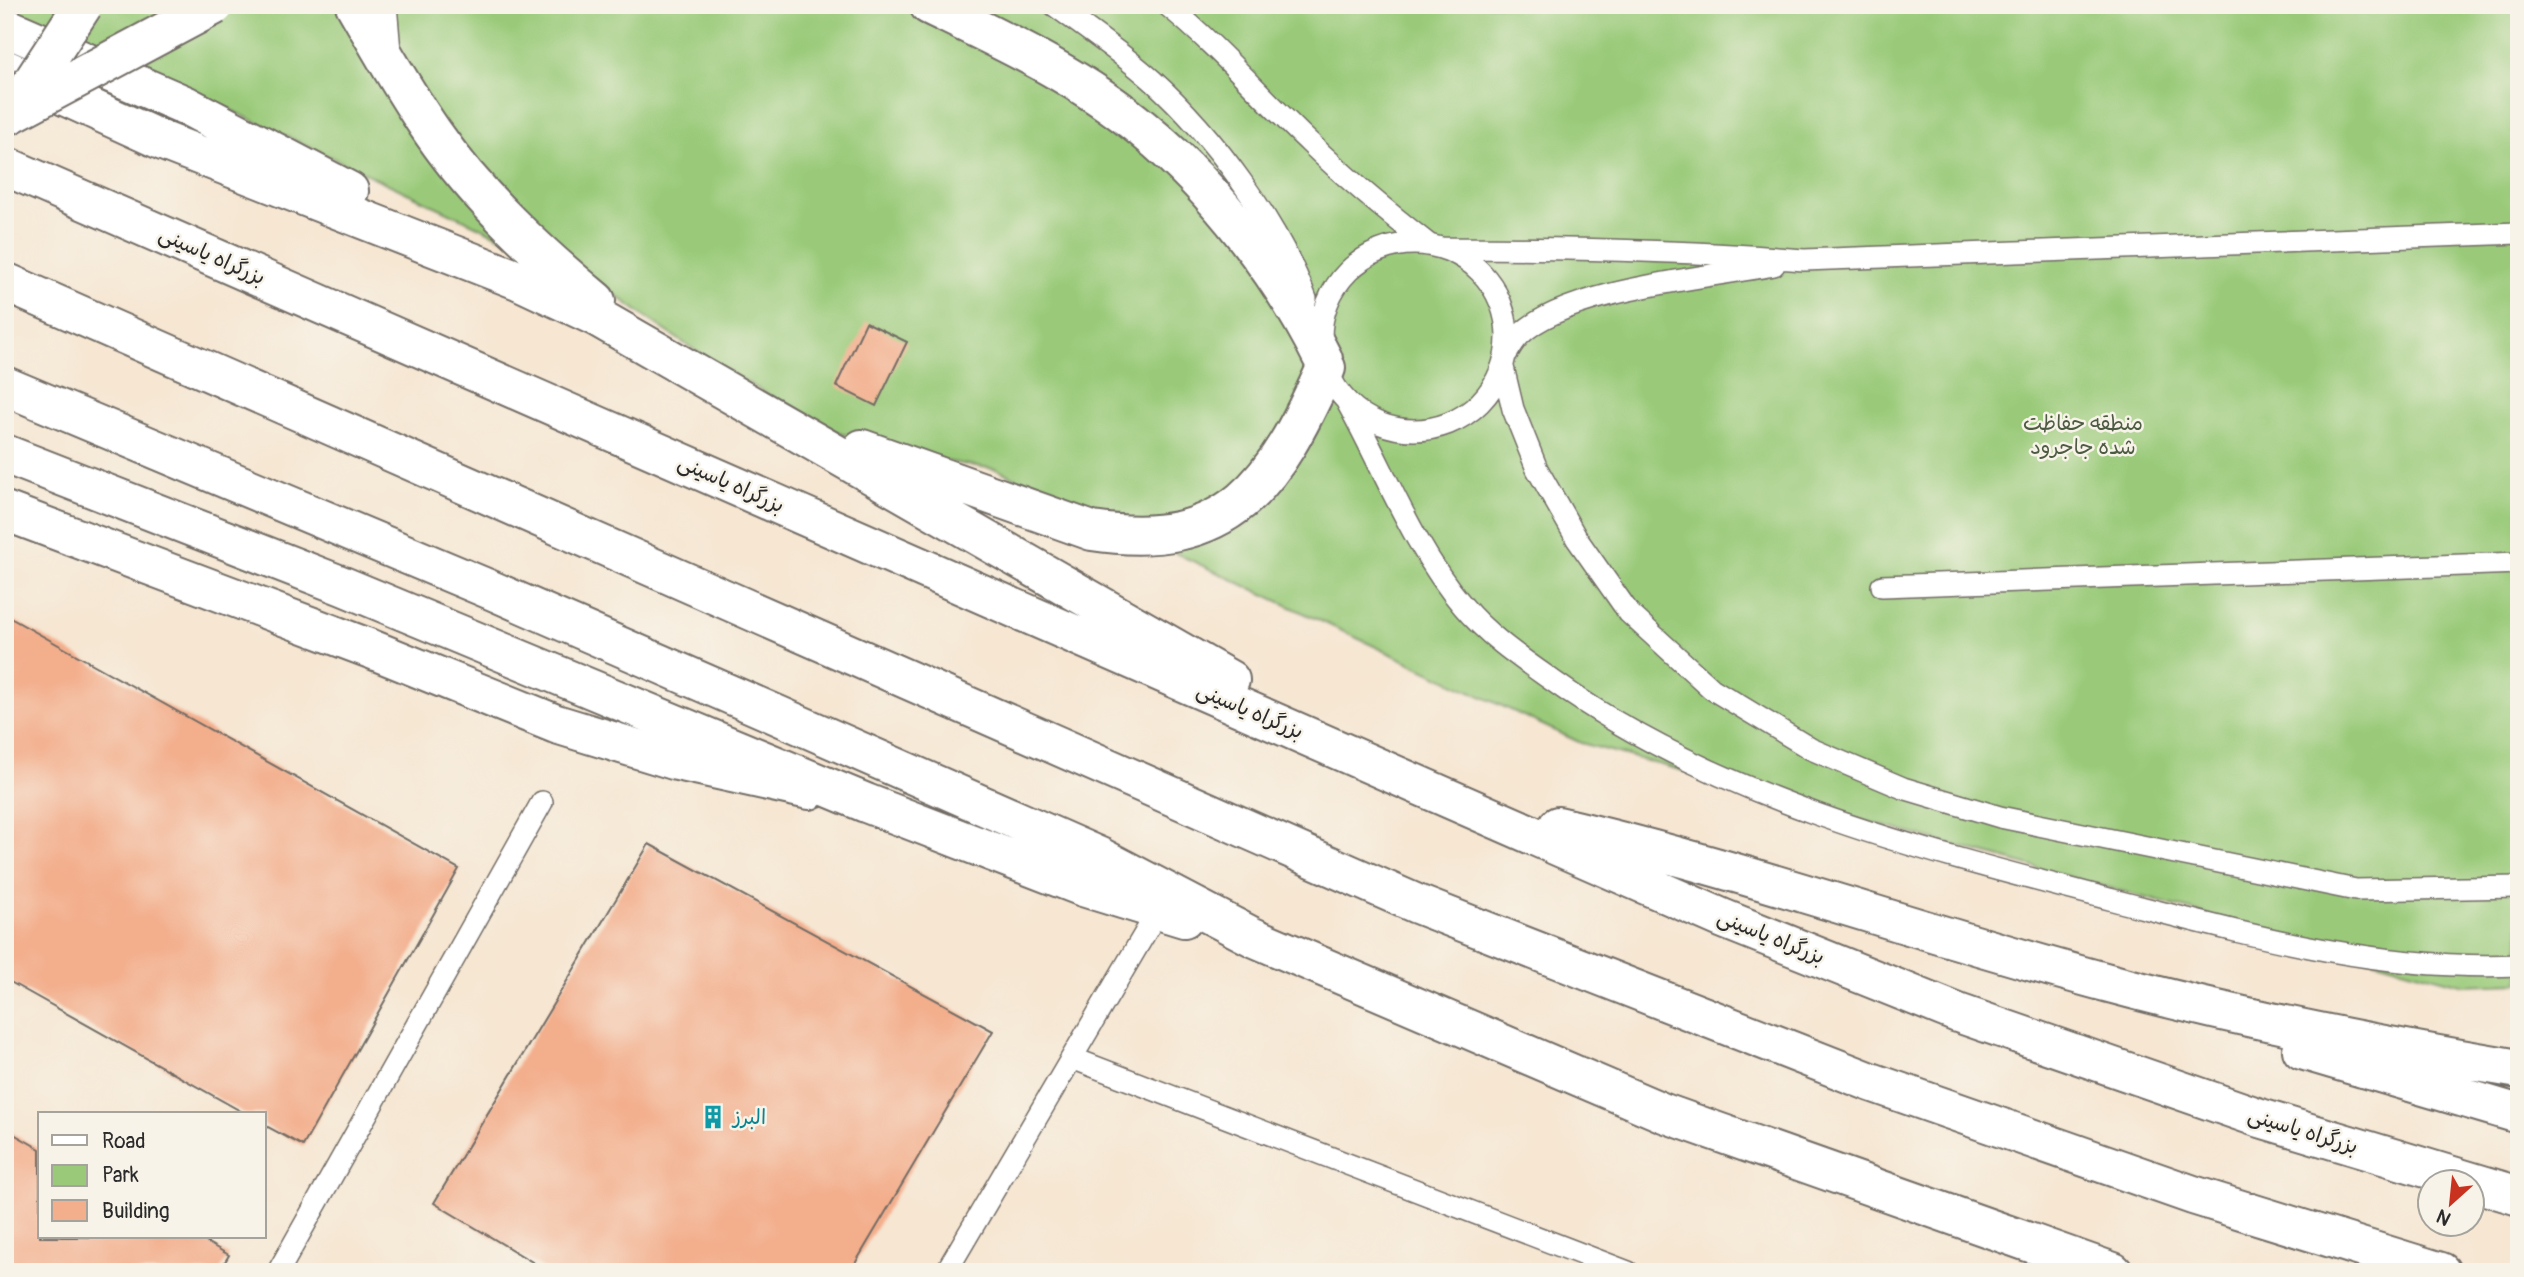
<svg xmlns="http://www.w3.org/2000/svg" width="2524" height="1277" viewBox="0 0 2524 1277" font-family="Pangolin,'Playpen Sans Arabic',sans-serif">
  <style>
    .green { fill: #9aca79; stroke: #627a52; stroke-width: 2 }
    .building { fill: #f3ae8c }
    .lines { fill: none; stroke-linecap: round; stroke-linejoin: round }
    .service-casing { stroke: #726c65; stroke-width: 24 }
    .minor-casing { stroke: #726c65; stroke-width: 42 }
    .trunk-casing { stroke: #726c65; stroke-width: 42 }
    .service { stroke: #fff; stroke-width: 21 }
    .minor { stroke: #fff; stroke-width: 38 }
    .trunk { stroke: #fff; stroke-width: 38 }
    .trunk-bridge-casing { stroke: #726c65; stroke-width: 42; stroke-linecap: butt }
    .trunk-bridge { stroke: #fff; stroke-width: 38 }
    .labels { text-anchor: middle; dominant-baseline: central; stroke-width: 5; stroke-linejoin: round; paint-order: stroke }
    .street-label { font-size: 21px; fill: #2b2b2b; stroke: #f7f3e8 }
    .park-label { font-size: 21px; fill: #4c5b42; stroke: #f7f3e8 }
    .culture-label { font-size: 21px; fill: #0d838f; stroke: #f7f3e8; text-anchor: start }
  </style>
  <rect width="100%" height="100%" fill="#f7f3e8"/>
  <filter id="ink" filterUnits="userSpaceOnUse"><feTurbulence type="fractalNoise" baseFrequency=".0143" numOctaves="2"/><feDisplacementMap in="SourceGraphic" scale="14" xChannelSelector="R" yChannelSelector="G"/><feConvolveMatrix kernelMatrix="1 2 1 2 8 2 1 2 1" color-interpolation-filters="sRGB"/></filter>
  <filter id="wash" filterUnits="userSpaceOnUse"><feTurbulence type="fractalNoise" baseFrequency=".00686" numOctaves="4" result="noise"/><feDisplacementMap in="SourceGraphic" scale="28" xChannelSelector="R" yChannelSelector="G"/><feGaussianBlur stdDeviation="1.57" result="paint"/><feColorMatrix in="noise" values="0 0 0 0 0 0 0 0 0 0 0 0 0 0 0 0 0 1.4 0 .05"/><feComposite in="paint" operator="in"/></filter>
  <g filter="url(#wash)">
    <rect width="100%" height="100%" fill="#f6e6d2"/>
    <path class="green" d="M5,5H2519V983L2464,985L1581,743L996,469C951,463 908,455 865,442C835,433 806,416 779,401C717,366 657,327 601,284L103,50L5,11Z"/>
    <g id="blocks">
      <path class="building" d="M866,322L907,342L876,406L836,386Z
        M5,615L459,869L303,1146L264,1125V1114H246L5,979Z
        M649,844L993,1031L850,1272H549L434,1203Z
        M5,1129L40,1149V1237H197L229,1255L219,1272H5Z"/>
    </g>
  </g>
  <g filter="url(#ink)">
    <use href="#blocks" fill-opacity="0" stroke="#726c65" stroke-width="2"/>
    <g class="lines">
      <g class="service-casing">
        <path id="service" d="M386,5L390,51
          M1054,5C1087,29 1122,53 1152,80C1213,135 1278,223 1306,299
          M1167,5C1219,47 1261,97 1310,143C1347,179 1387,212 1428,244
          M1321 337a93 93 0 1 1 186 0a93 93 0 1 1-186 0Z
          M1442,248C1563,248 1683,250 1804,260L2519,233
          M1507,353C1510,348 1514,341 1519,336C1563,290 1710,277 1774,265
          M1503,367L1513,409L1537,469L1577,539L1629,613L1712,689L1811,749L1903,788L2000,817L2356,890L2519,887
          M1348,404C1385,471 1413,547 1463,606C1488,636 1522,659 1553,681C1718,799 1920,850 2113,900C2246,934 2380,972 2519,965
          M1882,586L2519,563
          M1072,1058L1628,1272
          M278,1272L542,802
          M946,1272L1158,911"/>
      </g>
      <g class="minor-casing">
        <path id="minor" d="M5,511L371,649L556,724L677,761L809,790"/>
      </g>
      <g class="trunk-casing">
        <path id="trunk" d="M355,5C380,48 404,92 433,133C477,197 536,251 596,301
          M929,5C1003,41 1080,76 1144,130C1216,190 1282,275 1323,359
          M5,27L187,106L349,191
          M5,69L163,141L518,280L597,317L1230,680
          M5,166L1724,919L1958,1013L2257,1117L2519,1196
          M5,282L1417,904L1871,1082L2193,1195L2441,1272
          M5,386L491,590L775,714L1102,858L1253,937L1664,1113L2113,1272
          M862,449L1092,531C1231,552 1274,483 1326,368
          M5,454L343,586L866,803L1083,887L1184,918
          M1558,826C1744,869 1924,934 2109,983C2243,1019 2381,1046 2519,1069
          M2302,1050L2519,1114"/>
      </g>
      <use href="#service" class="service"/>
      <use href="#minor" class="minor"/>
      <use href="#trunk" class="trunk"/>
      <g class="trunk-bridge-casing">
        <path id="trunk-bridge" d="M17,106L83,5
          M5,117L215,5"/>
      </g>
      <use href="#trunk-bridge" class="trunk-bridge"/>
    </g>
  </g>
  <defs>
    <g id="building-bare" transform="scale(1.89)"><path d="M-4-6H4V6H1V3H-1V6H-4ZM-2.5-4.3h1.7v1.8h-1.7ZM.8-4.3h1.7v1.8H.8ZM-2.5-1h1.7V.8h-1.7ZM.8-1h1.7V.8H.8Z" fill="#0f9aa8" stroke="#f7f3e8" stroke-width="2.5" paint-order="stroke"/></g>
  </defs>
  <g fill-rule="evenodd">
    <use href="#building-bare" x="713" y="1117"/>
  </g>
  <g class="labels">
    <g class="street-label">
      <text transform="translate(212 256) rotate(24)">بزرگراه یاسینی</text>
      <text transform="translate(731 484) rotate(24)">بزرگراه یاسینی</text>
      <text transform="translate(1250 711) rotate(23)">بزرگراه یاسینی</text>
      <text transform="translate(1771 937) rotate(22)">بزرگراه یاسینی</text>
      <text transform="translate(2303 1131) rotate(17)">بزرگراه یاسینی</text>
    </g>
    <g class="park-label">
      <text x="2083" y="423">منطقه حفاظت<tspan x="2083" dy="24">شده جاجرود</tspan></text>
    </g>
    <g class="culture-label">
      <text x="733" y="1117">البرز</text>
    </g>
  </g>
  <rect width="2524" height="1277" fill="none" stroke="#f7f3e8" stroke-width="28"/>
  <rect x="38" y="1112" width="228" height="126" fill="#f7f3e8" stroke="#a5a39c" stroke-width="2"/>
  <rect x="52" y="1135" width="35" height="10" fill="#ffffff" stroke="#a5a39c" stroke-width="2"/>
  <text x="102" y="1148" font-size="21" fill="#2b2b2b">Road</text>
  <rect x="52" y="1165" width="35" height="21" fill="#9aca79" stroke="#a5a39c" stroke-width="2"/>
  <text x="102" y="1182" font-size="21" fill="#2b2b2b">Park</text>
  <rect x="52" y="1200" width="35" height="21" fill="#f3ae8c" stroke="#a5a39c" stroke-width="2"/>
  <text x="102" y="1218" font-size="21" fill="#2b2b2b">Building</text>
  <g transform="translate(2451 1203) rotate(207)"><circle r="33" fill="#f7f3e8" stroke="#a5a39c" stroke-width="2"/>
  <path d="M0-5L12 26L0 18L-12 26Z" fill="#c8321e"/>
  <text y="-10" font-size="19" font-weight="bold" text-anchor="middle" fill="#2b2b2b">N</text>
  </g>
</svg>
